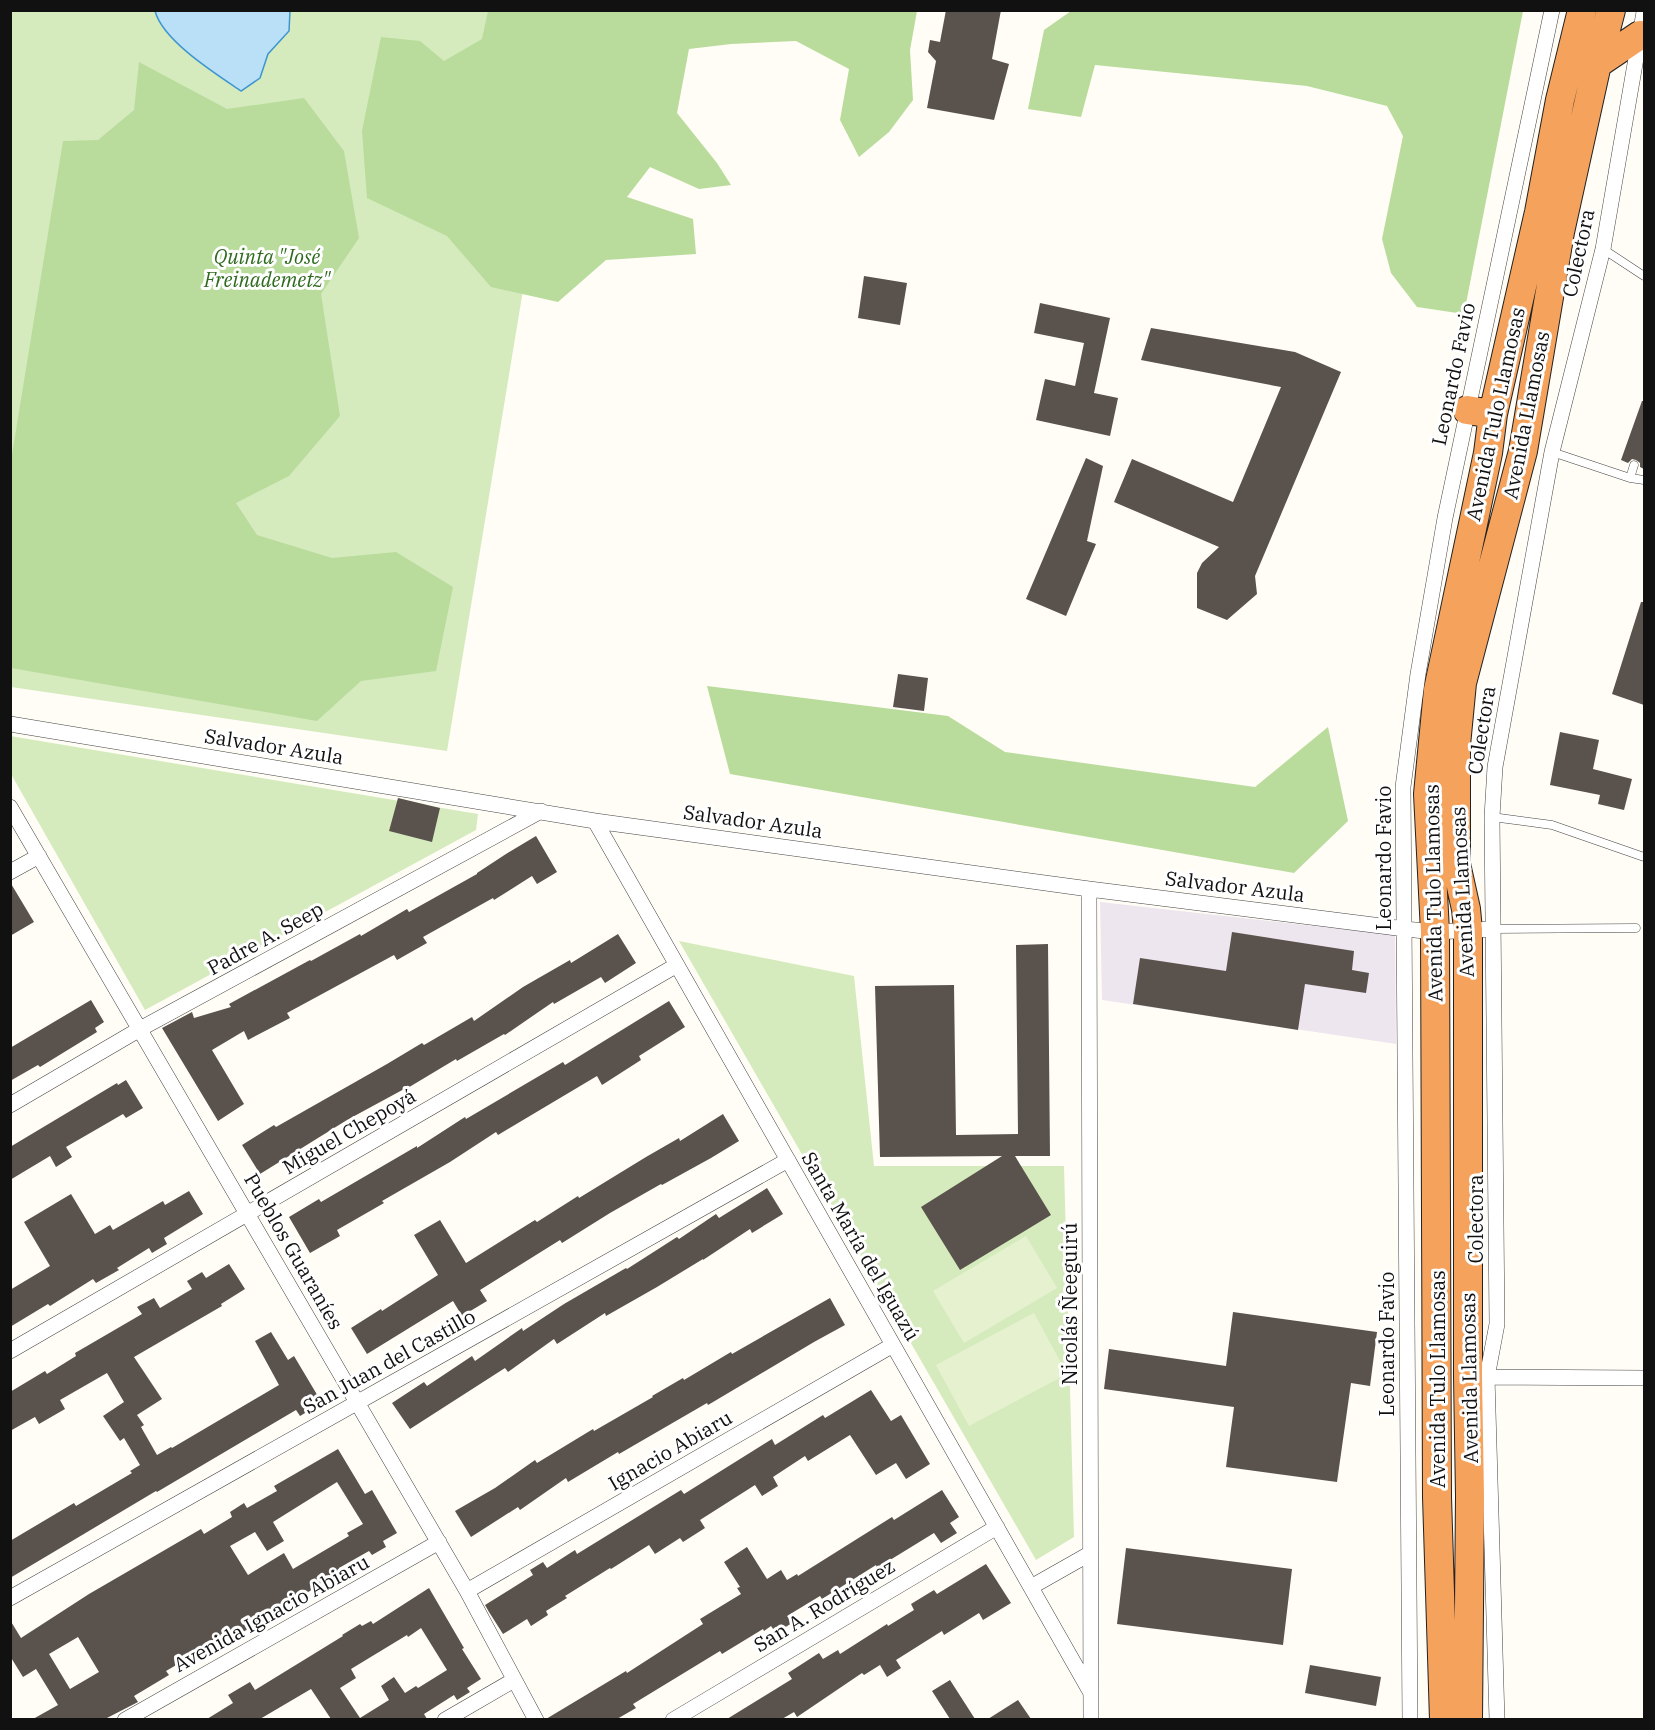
<svg xmlns="http://www.w3.org/2000/svg" width="1655" height="1730" viewBox="0 0 1655 1730" font-family="'IBM Plex Serif',serif">
  <style>
    .industrial { fill: #eee6ef }
    .green { fill: #d5ebbd }
    .forest { fill: #b9dc9c }
    .pitch { fill: #e6f2cf }
    .water { fill: #b9e0f7; stroke: #3f96cf; stroke-width: 1.5 }
    .building { fill: #5a524d; fill-rule: evenodd }
    .lines { fill: none; stroke-linecap: round; stroke-linejoin: round }
    .lane-casing { stroke: #444; stroke-width: 9 }
    .street-casing { stroke: #444; stroke-width: 16 }
    .highway-casing { stroke: #222; stroke-width: 30 }
    .lane { stroke: #fff; stroke-width: 8 }
    .street { stroke: #fff; stroke-width: 15 }
    .highway { stroke: #f5a25d; stroke-width: 28 }
    .labels { text-anchor: middle; dominant-baseline: central; stroke-width: 6; stroke-linejoin: round; paint-order: stroke }
    .street-label { font-size: 20px; fill: #111; stroke: #fff }
    .park-label { font-size: 20px; font-style: italic; fill: #2f6b1f; stroke: #fff }
  </style>
  <rect width="100%" height="100%" fill="#fffdf5"/>
  <path class="industrial" d="M1100,902L1395,935L1396,1044L1102,1000Z"/>
  <path class="green" d="M11,11H569L447,751L11,687Z
    M10,736L478,814L476,830L145,1010L11,774Z
    M679,941L854,976L874,1166H1064L1074,1537L1036,1560Z"/>
  <path class="forest" d="M488,11H917L910,50L913,100L889,132L859,157L840,120L849,69L796,41L731,44L689,49L677,113L717,163L731,185L699,189L650,167L627,197L693,219L696,254L606,260L558,302L491,287L447,236L367,198L362,131L381,37L420,41L444,61L482,39Z
    M1071,11H1523L1464,314L1417,307L1391,273L1382,239L1403,136L1387,106L1307,86L1095,65L1081,117L1028,109L1044,30Z
    M139,62L227,109L304,98L344,151L359,238L321,294L340,416L289,476L236,503L257,535L332,558L396,552L453,587L436,671L361,681L317,721L11,668V461L63,141L98,140L134,110Z
    M707,686L948,716L1005,752L1255,787L1328,727L1348,821L1294,873L730,774Z"/>
  <path class="pitch" d="M1026,1236L1057,1288L964,1343L933,1291Z
    M1034,1313L1067,1374L969,1426L936,1365Z"/>
  <path class="water" d="M155,11V10L290,11L289,31L268,54L260,78L241,91C216,74 163,41 155,11Z"/>
  <path class="building" d="M946,10H1001L992,59L1009,64L994,120L927,108L936,61L928,52L930,40L940,42Z
    M864,276L907,283L900,325L858,318Z
    M1040,303L1110,318L1094,393L1118,398L1110,436L1036,420L1045,379L1075,386L1084,343L1034,333Z
    M1151,328L1295,352L1341,372L1255,576L1257,594L1227,620L1197,608V573L1202,563L1219,547L1114,502L1132,459L1233,502L1281,387L1141,360Z
    M1642,401H1644V469L1640,467V463L1636,460L1632,459L1628,463L1621,460Z
    M1086,458L1103,466L1087,541L1096,544L1066,616L1026,599Z
    M1641,602H1644V705L1612,694Z
    M898,674L928,678L924,711L893,707Z
    M1560,732L1599,740L1593,769L1632,779L1624,810L1598,804L1600,795L1550,785Z
    M398,798L440,808L432,842L389,831Z
    M536,836L557,872L537,884L532,876L494,900L493,898L423,937L427,943L397,960L394,955L287,1013L290,1018L248,1040L244,1031L212,1050L244,1104L218,1121L162,1028L192,1012L194,1018L231,1007L229,1004L310,960L311,961L360,934L361,936L407,909L409,912L477,874V873L506,854Z
    M10,882L34,922L10,936Z
    M1232,932L1354,951L1352,970L1369,973L1366,993L1305,984L1298,1030L1133,1004L1140,958L1226,971Z
    M618,934L636,963L605,983L601,977L554,1004L553,1002L505,1035L504,1034L457,1061L456,1059L406,1089V1088L347,1120L260,1174L242,1145L274,1125L276,1127L387,1064L422,1043L424,1045L472,1017L474,1021L523,987L570,960L571,963Z
    M1048,944L1050,1156H1015L1051,1215L960,1270L921,1207L1002,1156L880,1157L875,986L954,985L956,1135L1018,1134L1016,945Z
    M91,1000L104,1022L95,1028L97,1032L40,1067L38,1065L10,1081V1048Z
    M669,1001L685,1027L639,1056L641,1060L602,1085L597,1076L498,1135L496,1132L450,1162L382,1201L384,1203L337,1230L340,1236L310,1253L289,1217L319,1199L321,1202L417,1146V1148L465,1117L466,1119L563,1062L565,1065Z
    M126,1080L143,1108L126,1118L123,1114L66,1147L72,1157L56,1167L50,1156L10,1180V1147L117,1083L118,1085Z
    M723,1114L739,1141L711,1158L662,1185L661,1184L610,1213L562,1243L560,1240L480,1290L487,1301L462,1316L453,1301L367,1354L351,1328L381,1309L382,1311L438,1275L414,1235L440,1220L466,1263L535,1220L537,1222L578,1196L579,1198L646,1157L679,1138L680,1141Z
    M767,1188L783,1214L752,1233L750,1229L703,1260V1259L657,1287L606,1316L605,1313L557,1344L554,1339L508,1372L505,1368L410,1429L392,1403L424,1382L427,1386L472,1356L475,1361L522,1328L523,1331L564,1304L626,1268L627,1269L677,1237L679,1239L716,1214L719,1218Z
    M189,1191L203,1214L164,1238L167,1244L152,1253L149,1248L117,1268L119,1270L96,1283L93,1279L50,1306L48,1304L10,1327V1290L50,1266L24,1222L71,1194L95,1234L110,1225L113,1230L163,1201L165,1205Z
    M229,1264L245,1289L221,1304L222,1306L134,1357L162,1399L137,1415L144,1425L141,1427L157,1455L171,1447L172,1448L279,1385L255,1341L271,1332L288,1360L294,1356L322,1403L300,1416L296,1410L157,1492L156,1491L10,1578V1541L74,1503L76,1506L132,1473L130,1471L140,1465L124,1438L120,1441L103,1416L124,1402L107,1373L60,1400L65,1409L39,1424L35,1417L10,1431V1392L45,1371L47,1374L76,1356L75,1353L142,1314L137,1307L154,1298L160,1308L192,1289L187,1281L202,1272L206,1278Z
    M830,1298L845,1325L814,1342L708,1405L707,1403L619,1454L618,1452L568,1482L566,1478L520,1510L518,1507L471,1537L455,1511L495,1488L535,1460L537,1463L593,1429L594,1431L653,1397L652,1396L683,1378L684,1380L731,1352L732,1354Z
    M1233,1312L1377,1332L1370,1386L1351,1383L1337,1482L1226,1467L1234,1407L1104,1389L1109,1349L1226,1366Z
    M871,1390L891,1421L901,1415L930,1464L906,1479L896,1463L876,1475L850,1435L808,1461L805,1456L773,1477L778,1486L762,1496L755,1485L700,1520L705,1528L683,1542L680,1538L655,1554L649,1545L611,1569L610,1568L565,1596L567,1598L546,1611L548,1615L531,1626L527,1619L503,1634L489,1612L485,1605L533,1575L530,1570L543,1562L547,1568L575,1550L577,1554L681,1490L684,1494L772,1439L775,1445L823,1415L825,1418Z
    M338,1449L365,1494L372,1490L397,1533L383,1541L386,1547L372,1555L369,1551L339,1568L342,1573L335,1577L336,1579L320,1589L318,1586L243,1632L239,1627L210,1644L212,1648L197,1657L195,1654L166,1671L169,1675L134,1696L138,1702L105,1719H33L58,1705L36,1669L23,1677L10,1656V1620L21,1638L89,1594L201,1529L204,1534L232,1517L230,1512L244,1503L247,1508L277,1491L274,1486ZM337,1482L363,1524L347,1533L349,1536L293,1569L284,1553L248,1575L230,1546L255,1532L267,1551L284,1541L273,1522ZM78,1637L99,1672L70,1689L49,1654Z
    M942,1490L959,1517L950,1523L957,1533L941,1543L934,1533L877,1568L876,1565L822,1599L820,1596L787,1616L792,1623L776,1633L771,1626L764,1631L763,1629L722,1654L720,1651L633,1704L636,1708L617,1719H546L626,1671L627,1673L703,1624L700,1619L741,1594L737,1588L740,1587L724,1562L747,1547L767,1579L781,1570L787,1580L797,1574L798,1576L892,1517L894,1520Z
    M1126,1548L1292,1569L1283,1645L1117,1624Z
    M986,1564L1011,1603L983,1620L979,1613L944,1635L942,1631L896,1660L901,1668L887,1677L880,1665L864,1675L862,1673L797,1717L794,1712L782,1719H727L792,1679L788,1673L819,1653L823,1659L838,1650L840,1654L887,1624L888,1626L914,1610L911,1604L934,1590L937,1594Z
    M429,1588L464,1648L462,1649L481,1679L467,1688L470,1692L457,1700L454,1695L424,1714L427,1719H331L311,1689L260,1719H207L233,1703L228,1695L250,1682L255,1690L343,1636L342,1635L360,1624L362,1626L371,1621L373,1624ZM421,1628L447,1670L418,1688L416,1686L405,1693L394,1677L381,1686L389,1700L360,1718L340,1688L356,1678L351,1669L407,1635L408,1637Z
    M1310,1665L1381,1677L1376,1706L1305,1693Z
    M950,1680L975,1719H950L932,1691Z
    M1018,1700L1031,1719H988Z"/>
  <g class="lines">
    <g class="lane-casing">
      <path id="lane" d="M1603,249L1644,276
        M1552,452L1630,478L1634,465
        M1630,478L1644,480
        M1492,817L1552,825L1644,857
        M1494,929L1636,928"/>
    </g>
    <g class="street-casing">
      <path id="street" d="M10,724L595,821L1089,889L1405,929L1435,932L1494,929
        M10,807L467,1591L536,1720
        M595,821L1091,1693
        M10,872L39,856
        M1089,889L1091,1720
        M10,1105L140,1029L541,811
        M10,1351L677,965
        M1487,1377L1644,1378
        M1031,1587L1091,1553
        M467,1591L893,1345
        M10,1598L788,1160
        M125,1720L439,1542
        M445,1720L514,1680
        M673,1720L997,1527
        M1410,1720L1403,787L1418,674L1445,518L1552,10
        M1497,1720L1487,1377L1497,1324L1492,817L1495,767L1552,452L1603,249L1644,12"/>
    </g>
    <g class="highway-casing">
      <path id="highway" d="M1597,64L1640,35
        M1467,410L1493,414
        M1444,1720L1437,1497L1435,932L1428,794L1438,690L1488,453L1493,414L1539,212L1560,100L1582,10
        M1468,1720L1470,1496L1468,1377V930L1466,909L1456,864V745L1462,683L1523,451L1560,232L1597,64L1611,10"/>
    </g>
    <use href="#lane" class="lane"/>
    <use href="#street" class="street"/>
    <use href="#highway" class="highway"/>
  </g>
  <g class="labels">
    <g class="street-label">
      <text transform="translate(1578 253) rotate(-78)">Colectora</text>
      <text transform="translate(1453 374) rotate(-78)">Leonardo Favio</text>
      <text transform="translate(1495 414) rotate(-78)">Avenida Tulo Llamosas</text>
      <text transform="translate(1526 415) rotate(-79)">Avenida Llamosas</text>
      <text transform="translate(1481 730) rotate(-81)">Colectora</text>
      <text transform="translate(274 746) rotate(9)">Salvador Azula</text>
      <text transform="translate(753 821) rotate(8)">Salvador Azula</text>
      <text transform="translate(1383 858) rotate(-90)">Leonardo Favio</text>
      <text transform="translate(1235 886) rotate(7)">Salvador Azula</text>
      <text transform="translate(1462 892) rotate(-93)">Avenida Llamosas</text>
      <text transform="translate(1433 893) rotate(-91)">Avenida Tulo Llamosas</text>
      <text transform="translate(265 938) rotate(-29)">Padre A. Seep</text>
      <text transform="translate(349 1131) rotate(-30)">Miguel Chepoyá</text>
      <text transform="translate(1475 1219) rotate(-90)">Colectora</text>
      <text transform="translate(861 1246) rotate(60)">Santa María del Iguazú</text>
      <text transform="translate(294 1251) rotate(60)">Pueblos Guaraníes</text>
      <text transform="translate(1069 1304) rotate(-90)">Nicolás Ñeeguirú</text>
      <text transform="translate(1386 1344) rotate(-90)">Leonardo Favio</text>
      <text transform="translate(389 1361) rotate(-29)">San Juan del Castillo</text>
      <text transform="translate(1469 1378) rotate(-91)">Avenida Llamosas</text>
      <text transform="translate(1437 1379) rotate(-90)">Avenida Tulo Llamosas</text>
      <text transform="translate(670 1450) rotate(-30)">Ignacio Abiaru</text>
      <text transform="translate(824 1605) rotate(-31)">San A. Rodríguez</text>
      <text transform="translate(271 1613) rotate(-29)">Avenida Ignacio Abiaru</text>
    </g>
    <g class="park-label">
      <text x="267" y="256">Quinta "José<tspan x="267" dy="23">Freinademetz"</tspan></text>
    </g>
  </g>
  <rect width="1655" height="1730" fill="none" stroke="#111111" stroke-width="24"/>
</svg>
